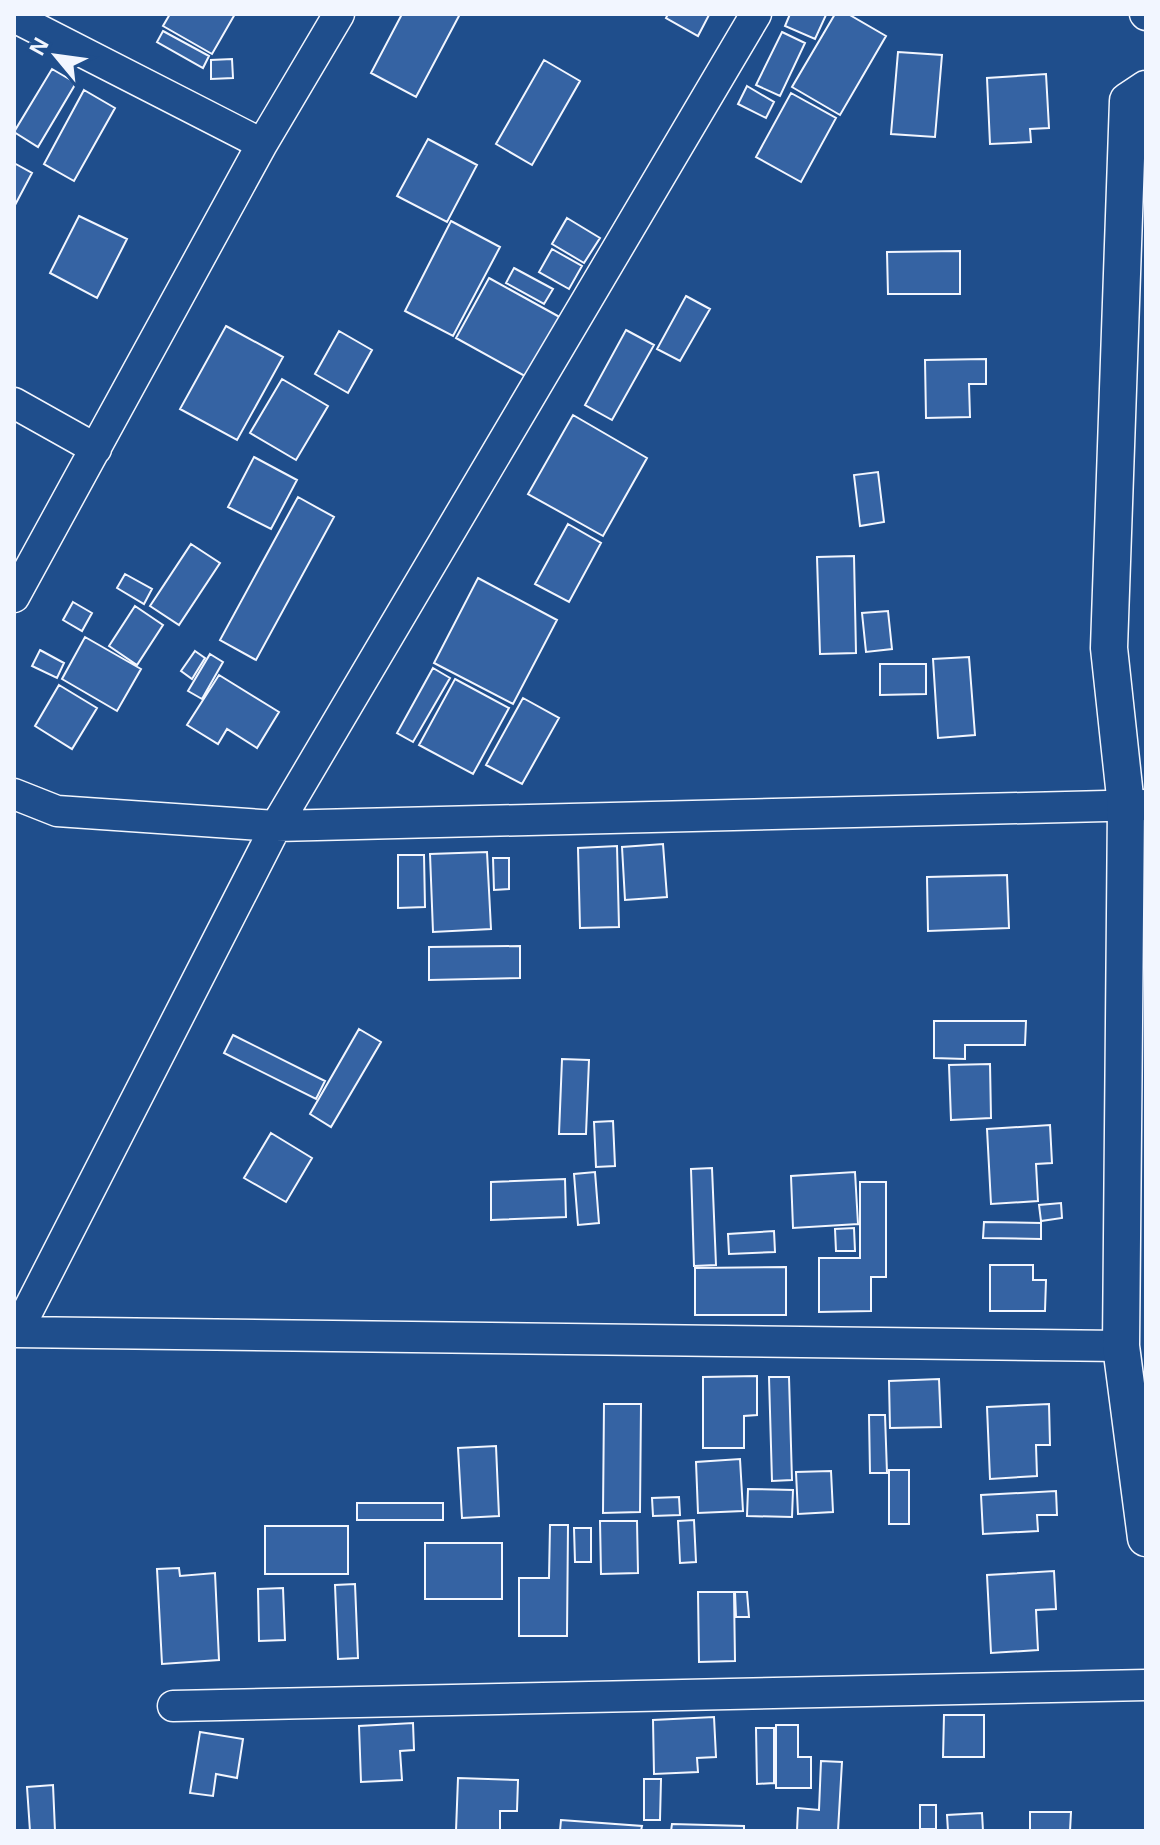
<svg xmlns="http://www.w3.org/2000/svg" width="1160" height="1845" viewBox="0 0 1160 1845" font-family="Helvetica,sans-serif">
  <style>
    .building { fill: #3563a3; stroke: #f2f6ff; stroke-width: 2 }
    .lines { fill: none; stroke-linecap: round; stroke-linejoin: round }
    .minor-casing { stroke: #f2f6ff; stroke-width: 33 }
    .tertiary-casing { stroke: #f2f6ff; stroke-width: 39 }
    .minor { stroke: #1f4e8c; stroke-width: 30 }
    .tertiary { stroke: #1f4e8c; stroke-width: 36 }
  </style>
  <rect width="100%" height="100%" fill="#1f4e8c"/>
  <path class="building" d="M170,14H235L212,54L163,26Z
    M402,14H460L416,97L371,73Z
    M668,14H708L709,15L698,36L666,18Z
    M790,14H824L826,15L815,39L785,26Z
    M835,14H848L886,36L840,115L792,87Z
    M163,31L209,56L203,68L157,42Z
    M782,32L805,43L780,96L756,85Z
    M898,52L942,55L935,137L891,134Z
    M232,59L233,78L211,79V60Z
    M544,60L580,81L532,165L496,144Z
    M52,69L76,83L38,147L14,132Z
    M1046,74L1049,128L1030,129L1031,142L990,144L987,78Z
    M747,86L774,102L766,118L738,104Z
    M84,90L115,108L74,181L44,164Z
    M791,93L836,118L801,182L756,157Z
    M428,139L477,165L447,222L397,196Z
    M14,163L32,173L15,205L14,204Z
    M79,216L127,239L97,298L50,273Z
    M567,218L600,238L584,263L552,244Z
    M451,221L500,247L453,336L405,311Z
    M552,249L582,266L569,289L539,272Z
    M960,251V294H888L887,252Z
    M514,268L553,289L544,304L506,283Z
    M489,278L565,320L532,380L456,338Z
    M686,296L710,309L680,361L657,349Z
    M226,326L283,357L237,440L180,409Z
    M626,330L654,345L612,420L585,405Z
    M339,331L372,350L348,393L315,374Z
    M986,359V384H969L970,417L926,418L925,360Z
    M282,379L328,406L296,460L250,433Z
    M573,415L647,458L603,536L528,494Z
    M254,457L297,480L271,529L228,507Z
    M878,472L884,522L860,526L854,475Z
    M298,497L334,517L256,660L220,640Z
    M568,524L601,543L569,602L535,584Z
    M191,544L220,563L179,625L150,606Z
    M854,556L856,653L820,654L817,557Z
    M125,574L152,589L144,604L117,588Z
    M478,578L557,620L513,704L434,663Z
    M73,602L92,613L82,631L63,620Z
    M135,606L163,625L137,665L109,646Z
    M888,611L892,649L866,652L862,613Z
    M85,637L141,669L117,711L62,679Z
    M40,650L64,663L57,678L32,666Z
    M195,651L205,658L192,679L181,671Z
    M210,654L223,662L202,699L188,691Z
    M969,657L975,735L938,738L933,659Z
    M880,664H926V694L880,695Z
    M433,668L450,678L413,742L397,733Z
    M219,675L279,712L257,748L227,729L218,744L187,725Z
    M455,679L509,708L473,774L419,745Z
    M59,685L97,708L72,749L35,726Z
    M523,698L559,718L522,784L486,765Z
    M663,844L667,897L625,900L622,847Z
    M617,846L619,927L580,928L578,848Z
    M487,852L491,929L433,932L430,854Z
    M398,855H424L425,907L398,908Z
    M493,858H509V889L494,890Z
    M1007,875L1009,928L928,931L927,877Z
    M520,946V978L429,980V947Z
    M934,1021H1026L1025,1045H965V1059L934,1058Z
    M359,1029L381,1042L331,1127L310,1114Z
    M233,1035L325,1081L316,1099L224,1053Z
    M562,1059L589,1060L586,1134H559Z
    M990,1064L991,1118L951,1120L949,1065Z
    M613,1121L615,1166L596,1167L594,1122Z
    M1050,1125L1052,1163L1036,1164L1038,1201L991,1204L987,1129Z
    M271,1133L312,1158L286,1202L244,1178Z
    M712,1168L716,1265L694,1266L691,1169Z
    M595,1172L599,1223L578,1225L574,1174Z
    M855,1172L858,1224L793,1228L791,1176Z
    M565,1179L566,1217L491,1220V1182Z
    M860,1182H886V1277H871V1311L819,1312V1258H860Z
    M1061,1203L1062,1218L1041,1221L1039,1205Z
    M984,1222L1041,1223V1239L983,1238Z
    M854,1228L855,1251H836L835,1229Z
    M774,1231L775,1252L729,1254L728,1234Z
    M990,1265H1033V1280H1046L1045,1311H990Z
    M786,1267V1315H695V1268Z
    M757,1376V1415L744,1416V1448H703V1377Z
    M769,1377H789L792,1480L772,1481Z
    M939,1379L941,1427L890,1428L889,1381Z
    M604,1404H641L640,1512L603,1513Z
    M1049,1404L1050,1445H1036L1037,1476L990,1479L987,1407Z
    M869,1415H885L887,1473H870Z
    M496,1446L499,1516L462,1518L458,1448Z
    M740,1459L743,1511L698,1513L696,1462Z
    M889,1470H909V1524H889Z
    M831,1471L833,1512L798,1514L796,1472Z
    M748,1489L793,1490L792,1517L747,1516Z
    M1056,1491L1057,1515H1037L1038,1531L983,1534L981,1495Z
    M679,1497L680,1515L653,1516L652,1498Z
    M357,1503H443V1520H357Z
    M694,1520L696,1562L680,1563L678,1521Z
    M600,1521H637L638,1573L601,1574Z
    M550,1525H568L567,1636H519V1578H549Z
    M265,1526H348V1574H265Z
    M574,1528H591V1562H575Z
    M425,1543H502V1599H425Z
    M179,1568L180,1576L215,1573L219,1660L162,1664L157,1569Z
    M1054,1571L1056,1609L1036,1610L1038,1650L991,1653L987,1575Z
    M355,1584L358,1658L338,1659L335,1585Z
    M283,1588L285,1640L259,1641L258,1589Z
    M698,1592H734L735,1661L699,1662Z
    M735,1592H747L749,1617H736Z
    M944,1715H984V1757H943Z
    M714,1717L716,1757L697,1758L698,1772L654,1774L653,1720Z
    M413,1723L414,1750L400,1751L402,1780L361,1782L359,1726Z
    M776,1725H798V1757H811V1788H776Z
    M756,1728H774V1783L757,1784Z
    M200,1732L243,1739L237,1778L216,1774L213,1796L190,1793Z
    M821,1761L842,1762L838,1831H797L798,1808L819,1810Z
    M458,1778L518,1780L517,1811H500V1831H456Z
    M644,1779H661L660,1820H644Z
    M53,1785L55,1831H30L27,1787Z
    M920,1805H936V1829H920Z
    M1030,1812H1071L1070,1831H1030Z
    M982,1813L983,1831H948L947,1815Z
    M561,1820L642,1826L641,1831H560Z
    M672,1824L744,1826V1831H671Z"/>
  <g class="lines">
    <g class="minor-casing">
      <path id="minor" d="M1145,14L1146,15
        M14,17L262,144
        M14,403L96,449
        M14,597L262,144L339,14
        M14,794L57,811L276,826L1146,805
        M14,1332L1121,1346
        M17,1332L276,826L756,14
        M173,1706L1146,1685"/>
    </g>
    <g class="tertiary-casing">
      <path id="tertiary" d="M1146,89L1128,101L1109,648L1126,806L1121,1346L1146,1538"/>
    </g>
    <use href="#minor" class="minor"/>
    <use href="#tertiary" class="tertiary"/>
  </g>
  <rect width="1160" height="1845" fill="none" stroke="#f2f6ff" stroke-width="32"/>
  <g transform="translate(56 56) rotate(299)" stroke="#1f4e8c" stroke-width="6" paint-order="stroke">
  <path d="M0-6L14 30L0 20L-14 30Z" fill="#f2f6ff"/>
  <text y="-12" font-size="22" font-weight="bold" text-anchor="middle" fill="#f2f6ff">N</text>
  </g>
</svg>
